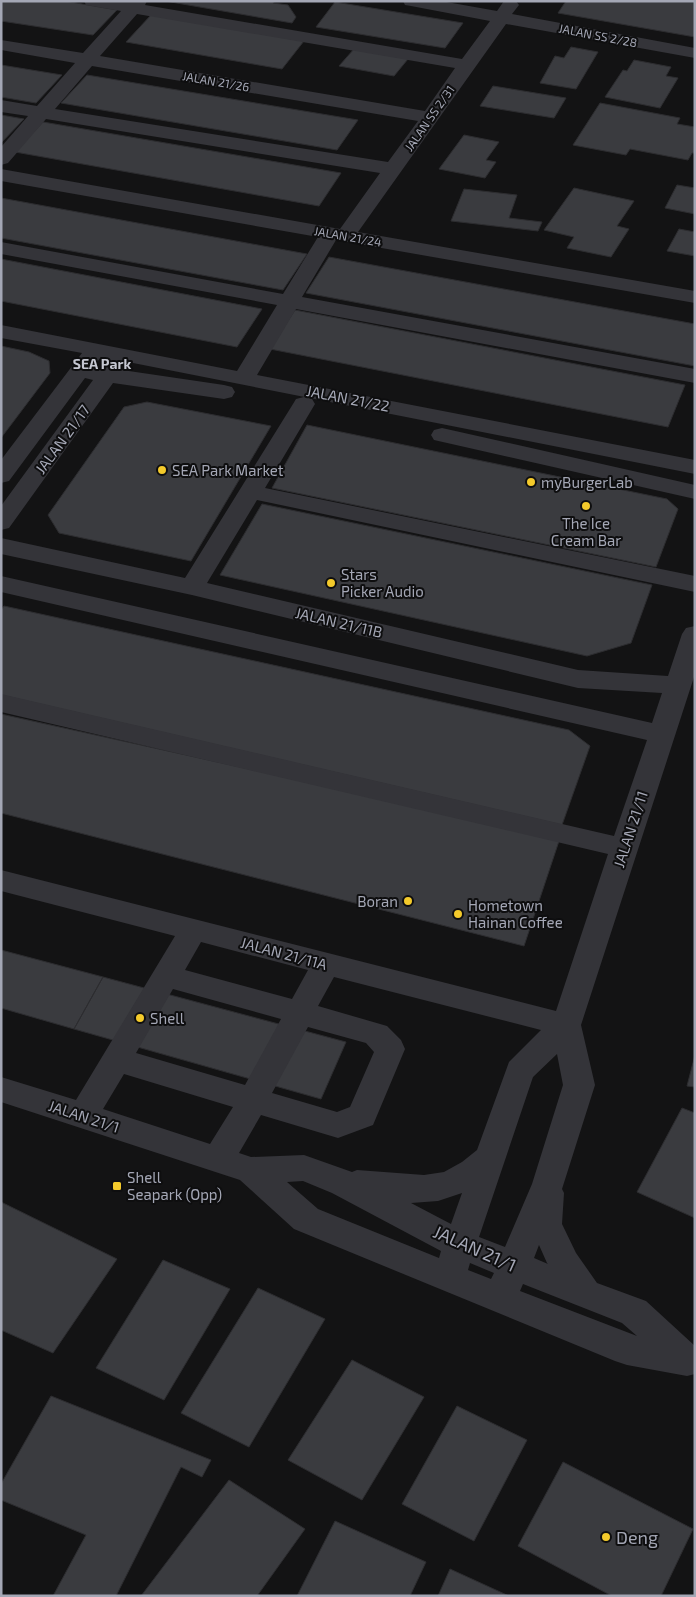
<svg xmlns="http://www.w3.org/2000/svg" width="696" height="1597" viewBox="0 0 696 1597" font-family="'Exo 2',sans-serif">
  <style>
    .building { fill: #3a3b3f; stroke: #2d2d30 }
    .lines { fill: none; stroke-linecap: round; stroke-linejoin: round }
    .minor { fill: #343439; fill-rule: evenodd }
    .poi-dot { fill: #f4ca2b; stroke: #0e0e0f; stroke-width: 2 }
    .labels { text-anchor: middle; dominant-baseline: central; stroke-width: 4; stroke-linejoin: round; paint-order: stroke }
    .far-street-label { font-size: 12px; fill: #a4a7b5; stroke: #0e0e0f }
    .far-neighbourhood-label { font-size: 14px; font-weight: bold; fill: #c5c7d1; stroke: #0e0e0f }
    .street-label { font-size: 15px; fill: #a4a7b5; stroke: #0e0e0f }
    .poi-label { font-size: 15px; fill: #a4a7b5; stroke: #0e0e0f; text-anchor: start }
    .near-street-label { font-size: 18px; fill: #a4a7b5; stroke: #0e0e0f }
    .near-poi-label { font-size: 18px; fill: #a4a7b5; stroke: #0e0e0f; text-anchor: start }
  </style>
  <rect width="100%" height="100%" fill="#131314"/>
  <path class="building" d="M1,1H65L117,10L93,35L1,21Z
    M165,1H274L273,3L288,5L296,17L292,23Z
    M566,1L695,2V37L558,13Z
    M335,2L463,23L445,48L316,27Z
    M151,15L304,41L282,69L126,42Z
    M571,47L598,52L576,89L540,83L555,56L564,58Z
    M354,49L408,59L394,76L339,66Z
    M634,60L671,67L666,76L678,78L660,108L605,97L623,70L627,71Z
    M1,65L62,75L36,103L1,97Z
    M87,75L358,120L337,150L61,103Z
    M493,86L566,98L554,118L480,106Z
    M600,103L680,118L677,124L695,127V153H692L688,160L630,149L626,155L573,145Z
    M1,115L24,119L1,143Z
    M43,122L341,173L319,206L15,152Z
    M464,135L499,142L486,160L496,162L485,178L439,169Z
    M677,185L695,188V214L665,208Z
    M574,188L634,201L617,226L629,229L611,257L567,248L574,237L544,230Z
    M464,189L517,195L509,218L542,222L538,231L451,221Z
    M1,198L307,254L283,290L1,238Z
    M679,229L695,232V256L667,251Z
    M329,257L695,324V366L306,293Z
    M1,259L262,309L237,347L1,301Z
    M295,310L685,385L668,427L270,349Z
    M1,346L29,352L49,361L50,373L1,438Z
    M147,402L271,426L191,561L59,533L48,515L124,407Z
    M307,425L667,499L678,509L656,567L272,488Z
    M262,504L652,585L631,643L587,656L220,575Z
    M4,606L569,730L590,746L562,825L1,695V610Z
    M1,714L560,838L524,946L1,813Z
    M1,950L103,977L74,1029L1,1008Z
    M103,977L346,1042L321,1099L74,1029Z
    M695,1055V1087L687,1086Z
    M682,1108L695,1113V1218L637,1192Z
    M1,1202L117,1259L53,1353L1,1330Z
    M163,1260L230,1289L164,1400L96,1368Z
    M258,1288L325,1319L249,1447L181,1413Z
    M352,1360L424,1397L362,1500L288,1460Z
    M51,1396L211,1460L202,1477L181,1467L116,1596H53L86,1535L1,1500V1484Z
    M457,1406L527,1440L474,1541L402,1504Z
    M563,1462L693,1529L661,1596H612L518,1546Z
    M229,1480L305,1529L257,1596H141Z
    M335,1521L426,1562L410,1596H297Z
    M450,1569L509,1596H438Z"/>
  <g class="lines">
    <path class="minor" d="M84,1H147L145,5L462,59L490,21L411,6L405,5L403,1H441L497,11L504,1H516L519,5L512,14L695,48V58L506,24L358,232L695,291V303L336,240L302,297L695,369V383L296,309L257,375L695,460V474L128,362L122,370L224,385L232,387L235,392L232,397L224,399L113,383L9,528L1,530V506L93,380L85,378L9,481L1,483V460L82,353L1,338V325L237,371L277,305L1,254V242L283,294L318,237L1,181V169L340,229L380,173L46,119L8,163L1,165V147L28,116L1,112V100L37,106L75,63L1,50V40L83,53L121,11L86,5ZM137,14L455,68L425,111L100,56ZM92,66L418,121L388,162L55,109ZM101,357L108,359L102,368L94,366Z
      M304,397L312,399L315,404L265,488L695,576V592L257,500L207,583L578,670L668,676L682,634L686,628L695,626V674L581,1025L595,1085L562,1189L564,1193L562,1224L576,1253L597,1283L646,1301L695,1346V1374L687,1376L627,1365L615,1361L294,1229L240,1180L1,1102V1077L76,1100L175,936L1,891V870L556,1011L608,854L1,712V694L614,836L647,740L1,592V576L652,723L662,693L578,688L192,595L1,554V538L185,578L293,404L296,399ZM201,942L308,970L292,999L185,970ZM334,977L541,1030L509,1062L477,1150L462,1162L444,1172L424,1175L357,1170L352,1172L304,1155L251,1157L239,1153L261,1115L338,1138L373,1125L405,1049L401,1040L387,1026L318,1006ZM173,989L281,1019L245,1085L136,1053ZM308,1027L366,1043L374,1052L350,1107L337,1112L272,1093ZM557,1054L563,1085L532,1184L505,1247L479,1237L533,1077ZM124,1074L233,1107L210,1144L103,1109ZM303,1181L332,1193L441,1251L439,1258L318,1209L287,1182ZM462,1193L451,1224L411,1203L438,1201ZM539,1245L547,1263L548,1264L534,1258ZM470,1263L494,1273L491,1279L468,1270ZM523,1284L622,1323L637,1336L520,1291Z
      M442,428L695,485V499L434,440L431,435L434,430Z"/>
  </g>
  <g class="poi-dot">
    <circle cx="162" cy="470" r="5"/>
    <circle cx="531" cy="482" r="5"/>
    <circle cx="586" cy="506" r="5"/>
    <circle cx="331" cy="583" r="5"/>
    <circle cx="408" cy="901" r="5"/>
    <circle cx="458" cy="914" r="5"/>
    <circle cx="140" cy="1018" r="5"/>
    <rect x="112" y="1181" width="10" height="10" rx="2.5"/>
    <circle cx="606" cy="1537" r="5"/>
  </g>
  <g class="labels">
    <g class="far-street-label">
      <text transform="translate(598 35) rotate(11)">JALAN SS 2/28</text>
      <text transform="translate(216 81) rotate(10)">JALAN 21/26</text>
      <text transform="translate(429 118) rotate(-55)">JALAN SS 2/31</text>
      <text transform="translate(348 236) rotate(10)">JALAN 21/24</text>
    </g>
    <g class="far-neighbourhood-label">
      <text x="102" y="363">SEA Park</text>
    </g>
    <g class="street-label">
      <text transform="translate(348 398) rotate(11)">JALAN 21/22</text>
      <text transform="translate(62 439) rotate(-54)">JALAN 21/17</text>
      <text transform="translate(339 622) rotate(13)">JALAN 21/11B</text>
      <text transform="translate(630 829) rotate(-72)">JALAN 21/11</text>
      <text transform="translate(284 953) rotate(15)">JALAN 21/11A</text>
      <text transform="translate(84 1116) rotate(18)">JALAN 21/1</text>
    </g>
    <g class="poi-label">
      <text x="172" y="470">SEA Park Market</text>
      <text x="541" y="482">myBurgerLab</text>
      <text x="586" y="523" text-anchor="middle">The Ice<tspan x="586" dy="17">Cream Bar</tspan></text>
      <text x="341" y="574">Stars<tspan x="341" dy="17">Picker Audio</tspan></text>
      <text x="398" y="901" text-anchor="end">Boran</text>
      <text x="468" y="905">Hometown<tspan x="468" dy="17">Hainan Coffee</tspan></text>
      <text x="150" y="1018">Shell</text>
      <text x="127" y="1177">Shell<tspan x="127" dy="17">Seapark (Opp)</tspan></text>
    </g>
    <g class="near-street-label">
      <text transform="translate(475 1248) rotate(24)">JALAN 21/1</text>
    </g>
    <g class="near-poi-label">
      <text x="616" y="1537">Deng</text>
    </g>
  </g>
  <rect width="696" height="1597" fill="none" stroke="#a4a7b5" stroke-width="5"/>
</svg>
